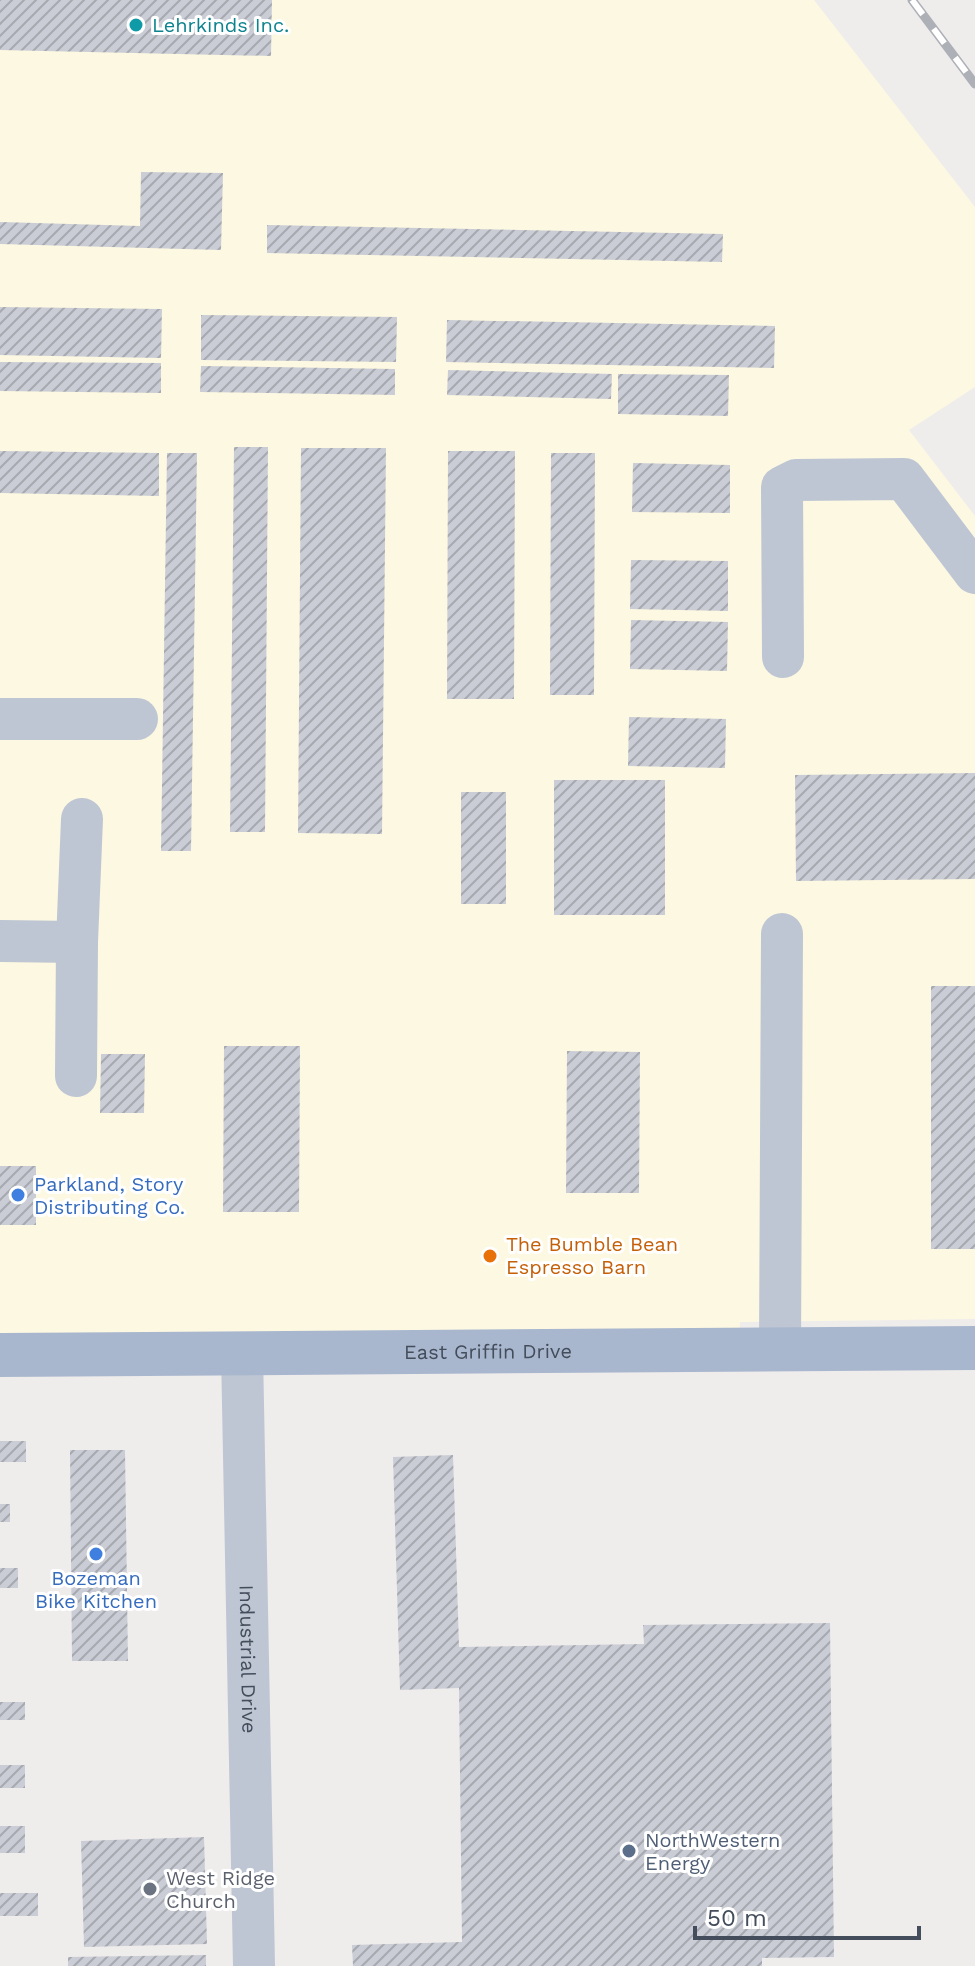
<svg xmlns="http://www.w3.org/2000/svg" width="975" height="1966" viewBox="0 0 975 1966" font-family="'Work Sans',sans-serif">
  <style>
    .commercial { fill: #fdf8e2 }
    .building { fill: url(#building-hatch) }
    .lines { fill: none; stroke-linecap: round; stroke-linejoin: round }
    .minor { stroke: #bec6d3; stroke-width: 42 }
    .major { stroke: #a9b7ce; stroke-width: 44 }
    .rail-casing { stroke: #aeb0b7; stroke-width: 9 }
    .rail { stroke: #fff; stroke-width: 6; stroke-dasharray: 18; stroke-linecap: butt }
    .culture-dot { fill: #0f9aa8; stroke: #fff; stroke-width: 3 }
    .shop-dot { fill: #3f7fe0; stroke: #fff; stroke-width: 3 }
    .food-dot { fill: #e8710a; stroke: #fff; stroke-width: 3 }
    .service-dot { fill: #5c6f8a; stroke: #fff; stroke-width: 3 }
    .worship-dot { fill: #6b7280; stroke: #fff; stroke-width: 3 }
    .labels { text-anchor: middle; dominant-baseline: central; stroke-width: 6; stroke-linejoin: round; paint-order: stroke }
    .culture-label { font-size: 20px; fill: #0d838f; stroke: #fff; text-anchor: start }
    .shop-label { font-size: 20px; fill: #366cbe; stroke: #fff; text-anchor: start }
    .food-label { font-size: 20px; fill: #c56008; stroke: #fff; text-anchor: start }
    .street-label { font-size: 20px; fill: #434d5b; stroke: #fff }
    .service-label { font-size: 20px; fill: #4e5e75; stroke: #fff; text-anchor: start }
    .worship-label { font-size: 20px; fill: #5b616d; stroke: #fff; text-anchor: start }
  </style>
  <defs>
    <pattern id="building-hatch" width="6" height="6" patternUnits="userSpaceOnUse" patternTransform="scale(2)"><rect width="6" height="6" fill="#cacdd5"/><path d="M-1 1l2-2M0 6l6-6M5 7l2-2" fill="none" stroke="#a6a9b0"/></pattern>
  </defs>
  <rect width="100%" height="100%" fill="#efecec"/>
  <path class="commercial" d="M0,0H814L975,207V387L909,430L975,516V1319L740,1322L739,1350L0,1355Z"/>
  <path class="building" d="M0,0H272L271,56L0,50Z
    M141,172L223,173L221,250L0,244V222L140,226Z
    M267,225L723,234L722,262L267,253Z
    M0,307L162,309L161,358L0,355Z
    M201,315L397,317L396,362L201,360Z
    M447,320L775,326L774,368L446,362Z
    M0,362L161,363V393L0,391Z
    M201,366L395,369V395L200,392Z
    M448,370L612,374L611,399L447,395Z
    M618,374L729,375L728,416L618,414Z
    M234,447H268L265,832H230Z
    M301,448H386L382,834L298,833Z
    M0,451L159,453V496L0,493Z
    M448,451H515L514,699H447Z
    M167,453H197L191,851H161Z
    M551,453H595L594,695H550Z
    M633,463L730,465V513L632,512Z
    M631,560L728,561V611L630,609Z
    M631,620L728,622L727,671L630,669Z
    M629,717L726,719L725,768L628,766Z
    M975,773V879L796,881L795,775Z
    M554,780H665V915H554Z
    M461,792H506V904H461Z
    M931,986H975V1249H931Z
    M224,1046H300L299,1212H223Z
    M567,1051L640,1052L639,1193H566Z
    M101,1054H145L144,1113H100Z
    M0,1166H36V1225H0Z
    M0,1441H26V1462H0Z
    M70,1450H125L128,1661H72Z
    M453,1455L459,1647L644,1644L643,1625L830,1623L834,1957L762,1958V1966H353L352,1945L462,1942L459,1688L400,1690L393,1457Z
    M0,1504H10V1522H0Z
    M0,1568H18V1588H0Z
    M0,1702H25V1720H0Z
    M0,1765H25V1788H0Z
    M0,1826H25V1853H0Z
    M204,1837L207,1944L84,1947L81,1841Z
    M0,1893H38V1916H0Z
    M206,1955V1966H68V1957Z"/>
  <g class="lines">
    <g class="minor">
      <path d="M783,657L782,487L796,480L904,479L975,573"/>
      <path d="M0,719H137"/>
      <path d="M0,941L77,942L82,819"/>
      <path d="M76,1076L77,942"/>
      <path d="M780,1350L782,934"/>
      <path id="s1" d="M242,1353L254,1966"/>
    </g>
    <path class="major" id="s2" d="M0,1355L975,1348"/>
    <g class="rail-casing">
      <path id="rail" d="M912,0L975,84"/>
    </g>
    <use href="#rail" class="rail"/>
  </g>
  <circle class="culture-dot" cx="136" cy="25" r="8"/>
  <g class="shop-dot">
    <circle cx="18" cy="1195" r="8"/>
    <circle cx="96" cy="1554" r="8"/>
  </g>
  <circle class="food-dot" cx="490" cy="1256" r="8"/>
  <circle class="service-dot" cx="629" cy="1851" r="8"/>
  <circle class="worship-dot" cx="150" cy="1889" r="8"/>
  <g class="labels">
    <g class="culture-label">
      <text x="152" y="25">Lehrkinds Inc.</text>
    </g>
    <g class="shop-label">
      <text x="34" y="1184">Parkland, Story<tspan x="34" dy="23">Distributing Co.</tspan></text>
      <text x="96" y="1578" text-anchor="middle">Bozeman<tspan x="96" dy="23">Bike Kitchen</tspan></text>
    </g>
    <g class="food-label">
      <text x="506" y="1244">The Bumble Bean<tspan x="506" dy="23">Espresso Barn</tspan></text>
    </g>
    <g class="street-label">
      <text stroke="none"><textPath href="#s2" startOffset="488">East Griffin Drive</textPath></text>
      <text stroke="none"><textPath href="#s1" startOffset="306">Industrial Drive</textPath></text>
    </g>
    <g class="service-label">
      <text x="645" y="1840">NorthWestern<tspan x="645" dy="23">Energy</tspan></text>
    </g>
    <g class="worship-label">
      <text x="166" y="1878">West Ridge<tspan x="166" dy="23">Church</tspan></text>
    </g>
  </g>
  <path d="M695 1926v12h224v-12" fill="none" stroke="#434d5b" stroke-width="4"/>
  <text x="707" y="1926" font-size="24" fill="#434d5b" stroke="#ffffff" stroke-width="6" paint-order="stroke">50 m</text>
</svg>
